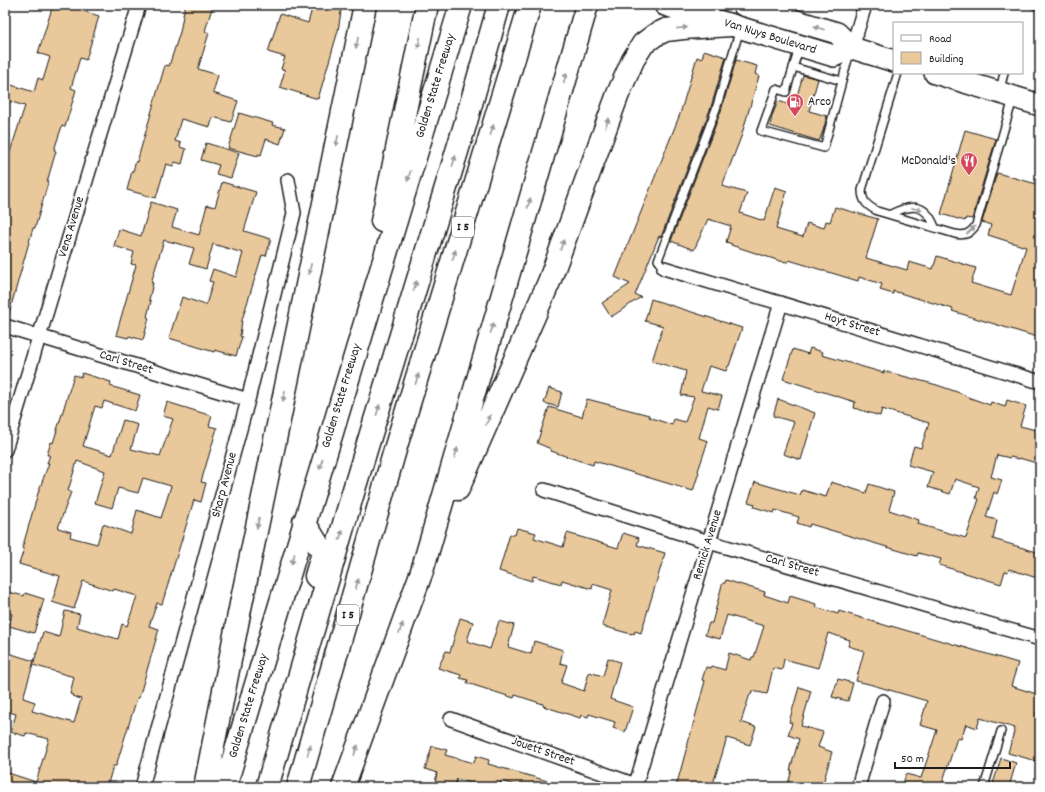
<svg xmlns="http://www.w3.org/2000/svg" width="1045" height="792" viewBox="0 0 1045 792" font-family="Dekko,sans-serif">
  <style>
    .building { fill: #e9c89b; stroke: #1c1c1c; fill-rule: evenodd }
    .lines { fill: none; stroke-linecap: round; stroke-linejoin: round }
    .lane-casing { stroke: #1c1c1c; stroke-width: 10 }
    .street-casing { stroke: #1c1c1c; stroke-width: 16 }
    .primary-casing { stroke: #1c1c1c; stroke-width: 24 }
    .highway-casing { stroke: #1c1c1c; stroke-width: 25 }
    .lane { stroke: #fff; stroke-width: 7 }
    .street { stroke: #fff; stroke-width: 13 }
    .primary { stroke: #fff; stroke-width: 21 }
    .highway { stroke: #fff; stroke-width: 22 }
    .oneway { fill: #999 }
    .labels { text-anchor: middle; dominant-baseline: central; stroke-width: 3.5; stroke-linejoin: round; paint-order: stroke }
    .shield { fill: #fff; stroke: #606060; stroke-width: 1 }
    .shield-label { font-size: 12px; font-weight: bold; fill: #1c1c1c }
    .street-label { font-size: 13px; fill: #1c1c1c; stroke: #fff }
    .poi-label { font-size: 13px; fill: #1c1c1c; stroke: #fff; text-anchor: start }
  </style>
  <rect width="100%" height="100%" fill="#fff"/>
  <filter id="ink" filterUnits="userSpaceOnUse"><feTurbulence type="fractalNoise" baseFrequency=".025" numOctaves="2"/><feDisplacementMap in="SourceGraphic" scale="8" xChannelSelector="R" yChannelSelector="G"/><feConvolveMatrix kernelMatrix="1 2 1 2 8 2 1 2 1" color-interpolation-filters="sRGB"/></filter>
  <g filter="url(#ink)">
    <path class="building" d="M53,5H85L83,11L99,16L86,60L80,58L71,88L76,90L65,127L62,126L54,150L56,151L47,182L48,183L35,228H33L8,317L5,316V157L8,158L25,106L5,100V93L8,84L34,92L38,78L43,80L50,57L38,53Z
      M185,5H213L205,31L209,33L198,69L218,75L213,93L238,101L231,122L213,117L210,127L181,119L175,141L181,143L180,147L186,149L182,164L175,162L173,166L166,164L156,198L127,190L132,171H133L136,161L137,162L165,65L169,66L180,32Z
      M313,5H342L338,31L318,99L280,87L285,70L281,69L285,57L268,52L280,14L308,23Z
      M704,50L726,57L711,107L661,237L659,236L635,295L641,297L611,317L602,303L630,284L615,277L680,114L697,57L702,59Z
      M736,60L757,66L755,74L759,76L741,137L722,186L747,193L740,213L764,221L775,187L787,191L776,229L803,237L807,223L824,228L826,221L830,222L835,207L878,219L866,258L907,270L909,262L933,269L937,256L976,268L971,283L1011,295L1026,247L988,235L991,225L982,222L997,173L1040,185V338L952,311L953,309L893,291V294L880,290L882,284L859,277L858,281L789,260L788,262L780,261L731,245L732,244L726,242L731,226L708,219L694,250L671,241L721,111Z
      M803,75L818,79L809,111L827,116L823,131L819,141L770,126L772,116L778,101L794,106Z
      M239,113L273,123L272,125L285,128L280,144L266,139L261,155L258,154V156L228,148Z
      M965,130L996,139L972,219L966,218L965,221L941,214Z
      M206,143L239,153L231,178L216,174L219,165L201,160Z
      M222,182L256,192L244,231L271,239L266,256L262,255L242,320L240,336L242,337L236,356L215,350L214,352L169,338L182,297L206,305L213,282L209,281L213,269L236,277L243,253L213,244L206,269L189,264L194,248L164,240L151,283H153L149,300L151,301L147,317L149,318L143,340L129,336L128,338L116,335L136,265L131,264L134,252L114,246L119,229L141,236L151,202L177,210L172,227L199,235L207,205L215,207Z
      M651,299L742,328L729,366H728L726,371L709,366L701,391L722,396L718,409L708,406L699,438L708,441L698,471L699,472L693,491L594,461L593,465L568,457L551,451V449L537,443L549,407L582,417L587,399L649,415V417L672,425L674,419L685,422L694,397L681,395L686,371L652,361L663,326L645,321Z
      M810,348L823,352L822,355L884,373V371L937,385L957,392L965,395V396L990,405L991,402L1005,407L1007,400L1026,406L1020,426L1040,431V464L1019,458V459L1010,457V458L997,455L991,477L1002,480L997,494L994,492L986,517L997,520L993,539L1040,553V579L1009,569L1008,572L1005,571L1001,584L939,565L941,559L918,553L917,556L810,524L809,527L797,523L799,517L775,510L774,513L754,507L755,504L748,502L755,482L800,495L802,490L826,497L831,482L866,493L869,484L894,492L889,510L919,520L918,524L966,538L979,499L976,498L979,487L955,479L950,494L928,487L933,472L908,465L914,446L921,448L929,423L882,409L880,416L854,408L855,402L783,379L793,349L808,354Z
      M82,373L111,382L110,386L140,395L135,411L104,401L102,408L95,406L83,446L112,455L123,420L138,425L131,449L160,456L173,419L163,416L167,402L212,416L209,426L217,428L201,482L206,483L201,502L194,500L162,604L157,603L149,626L159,629L143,684L139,698H137L116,766H113L107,787H5V772L36,782L49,739L26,733L25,736L11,732L16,714L5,711V652L34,661L23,698L35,702L32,711L74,723L81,699L72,696L73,695L70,694L74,677L33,665L43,632L59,637L65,611L80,614L77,627L118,639L122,624L127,626L137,596L114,589L113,591L83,581L74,609L52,602L60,576L19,564L24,549H22L38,493L49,463H47L50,455H47L51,442L53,443L74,375L81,377ZM77,461L105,471L95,503L112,508L118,488L138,493L143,478L171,486L161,518L137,510L131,534L103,524L97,544L70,537L71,532L58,528L71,492L68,491Z
      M549,388L562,392L558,407L544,403Z
      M778,399L815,413L801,460L783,454L794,422L773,416Z
      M517,528L536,533L534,538L563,547L567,533L618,548L623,533L639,538L637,545L665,553L641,633L635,631L634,634L632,633L631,634L602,626L612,590L593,584L592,589L562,580L561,584L533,576L532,581L499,571L510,534L515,535Z
      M726,580L765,592L764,595L788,603L790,596L816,604L815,607L838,614L839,611L842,612L891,627V626L1018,663L1011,686L1040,695V701L1036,715L1040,716V762L1008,753L1015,728L980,718L977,728L966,724L961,739L957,738L941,787H902L906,774L921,778L937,730L920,725L927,701L869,684L856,681L864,651L848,646L850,640L828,633L818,668L784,659L782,670L773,668L767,694L752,691L751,695L750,694L741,722L756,727L750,745L727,738L712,787H676L705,681L702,680L706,667L711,668L712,666L725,670L729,653L751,660L752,657H754L764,626L727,615L720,639L705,635L709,623H712L722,585L723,583H725Z
      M8,592L24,596L25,593L44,599L34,633L9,626L12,614L5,612V601Z
      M460,618L473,622L467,641L490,649L499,621L514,625L508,647L531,654L534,641L563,650L560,663L567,665L561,683L584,691L589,672L603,676L608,658L620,662L610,699L633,707L625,732L613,728L615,722L589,714L588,717L581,715L580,718L543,706V704L515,695L514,698L467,683L468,680L460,678L461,675L438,668L446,651L450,652Z
      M838,679L853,683L848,701L832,697Z
      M799,687L811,691L801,726L823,732L818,747L832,752L822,787H787L792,770H790L799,739L788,735L792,723L789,722Z
      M432,746L447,750L445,755L474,763L476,756L489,760L488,764L558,784L557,787H520L501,781L499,787H490L476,783L475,784L457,779L454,787H449L435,783L437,773L425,769Z
      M1001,758L1016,763L1009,787H992Z"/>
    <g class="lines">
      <g class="lane-casing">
        <path id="lane" d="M1035,5L1040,6
          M799,48L786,92L776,89L761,131L824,148L850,52
          M793,67L842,81
          M898,73L862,190C862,202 868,206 877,211L955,234C965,236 970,234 976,225L1013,99
          M1000,90L1004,73
          M891,214C913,203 926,204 935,227
          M664,268L658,260L716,109L740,29
          M984,787L1001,731"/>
      </g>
      <g class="street-casing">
        <path id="street" d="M852,48L865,5
          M664,268L1040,382
          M5,326L248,400
          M5,450L139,5
          M544,490L709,542L1040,639
          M451,719L636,785
          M142,787L248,400L294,213L288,180
          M635,787L781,303
          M858,787L883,701"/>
      </g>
      <g class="primary-casing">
        <path id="primary" d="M665,5L834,56L852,48
          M743,5L837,33L852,48L894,61
          M935,73L1040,105"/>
      </g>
      <g class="highway-casing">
        <path id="highway" d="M382,221L427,5
          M458,489L549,282L618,94L633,60L643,44L655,35L666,30L683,28L731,25
          M304,522L323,553L316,576
          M205,787L241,604L365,5
          M225,787L461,5
          M267,787L355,486L465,125L499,5
          M298,787L397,443L530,5
          M343,787L422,571L587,5"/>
      </g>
      <use href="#lane" class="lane"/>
      <use href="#street" class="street"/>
      <use href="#primary" class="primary"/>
      <use href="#highway" class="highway"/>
    </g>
    <defs><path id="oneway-solid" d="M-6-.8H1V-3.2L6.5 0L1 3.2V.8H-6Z"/></defs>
    <g class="oneway">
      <use href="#oneway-solid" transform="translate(682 28) rotate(-7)"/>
      <use href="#oneway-solid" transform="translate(819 28) rotate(-163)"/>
      <use href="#oneway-solid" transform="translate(357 43) rotate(102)"/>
      <use href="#oneway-solid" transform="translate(419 43) rotate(102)"/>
      <use href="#oneway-solid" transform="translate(565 78) rotate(-74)"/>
      <use href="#oneway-solid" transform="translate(607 123) rotate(-70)"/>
      <use href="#oneway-solid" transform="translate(492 130) rotate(-73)"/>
      <use href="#oneway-solid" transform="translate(337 141) rotate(102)"/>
      <use href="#oneway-solid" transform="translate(454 161) rotate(-73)"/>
      <use href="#oneway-solid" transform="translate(409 176) rotate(107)"/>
      <use href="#oneway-solid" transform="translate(529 203) rotate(-74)"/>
      <use href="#oneway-solid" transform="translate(917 209) rotate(12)"/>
      <use href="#oneway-solid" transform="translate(971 230) rotate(-43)"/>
      <use href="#oneway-solid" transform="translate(562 245) rotate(-70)"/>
      <use href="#oneway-solid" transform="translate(454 255) rotate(-73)"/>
      <use href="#oneway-solid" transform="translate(310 269) rotate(102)"/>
      <use href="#oneway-solid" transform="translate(415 286) rotate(-73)"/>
      <use href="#oneway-solid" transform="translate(492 328) rotate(-74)"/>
      <use href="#oneway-solid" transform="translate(417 379) rotate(-73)"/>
      <use href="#oneway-solid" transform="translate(284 396) rotate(102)"/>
      <use href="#oneway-solid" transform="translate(378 410) rotate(-73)"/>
      <use href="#oneway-solid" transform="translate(488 420) rotate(-66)"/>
      <use href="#oneway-solid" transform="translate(456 453) rotate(-74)"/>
      <use href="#oneway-solid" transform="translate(321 464) rotate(107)"/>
      <use href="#oneway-solid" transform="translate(258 523) rotate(102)"/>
      <use href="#oneway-solid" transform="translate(341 535) rotate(-74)"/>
      <use href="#oneway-solid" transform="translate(293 559) rotate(107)"/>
      <use href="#oneway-solid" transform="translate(357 584) rotate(-74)"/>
      <use href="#oneway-solid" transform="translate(401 628) rotate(-70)"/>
      <use href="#oneway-solid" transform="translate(309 750) rotate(-74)"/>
      <use href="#oneway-solid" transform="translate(356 750) rotate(-69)"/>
    </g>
  </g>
  <defs>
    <g id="fuel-pin" transform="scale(0.9)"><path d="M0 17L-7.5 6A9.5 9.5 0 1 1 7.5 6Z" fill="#d1495b" stroke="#fff"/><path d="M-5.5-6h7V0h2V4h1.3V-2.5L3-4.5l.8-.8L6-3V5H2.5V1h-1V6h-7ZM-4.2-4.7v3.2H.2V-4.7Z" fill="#fff"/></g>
    <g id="restaurant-pin" transform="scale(0.9)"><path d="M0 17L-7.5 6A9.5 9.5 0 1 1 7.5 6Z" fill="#d1495b" stroke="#fff"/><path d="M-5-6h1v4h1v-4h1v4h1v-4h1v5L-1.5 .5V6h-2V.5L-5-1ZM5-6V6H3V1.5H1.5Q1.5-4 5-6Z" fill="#fff"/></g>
  </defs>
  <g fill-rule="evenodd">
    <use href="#fuel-pin" x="795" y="102"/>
    <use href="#restaurant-pin" x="969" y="161"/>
  </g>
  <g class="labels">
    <g class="shield">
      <rect x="452" y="217" width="22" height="20" rx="3"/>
      <rect x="337" y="605" width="22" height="20" rx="3"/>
    </g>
    <g class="shield-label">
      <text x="463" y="227">I 5</text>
      <text x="348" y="615">I 5</text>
    </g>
    <g class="street-label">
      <text transform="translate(770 37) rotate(17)">Van Nuys Boulevard</text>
      <text transform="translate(436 86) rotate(-73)">Golden State Freeway</text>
      <text transform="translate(72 227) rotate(-73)">Vena Avenue</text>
      <text transform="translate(852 325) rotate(17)">Hoyt Street</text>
      <text transform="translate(126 363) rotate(17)">Carl Street</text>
      <text transform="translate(342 396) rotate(-73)">Golden State Freeway</text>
      <text transform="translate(225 485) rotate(-75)">Sharp Avenue</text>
      <text transform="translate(708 545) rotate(-73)">Remick Avenue</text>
      <text transform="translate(792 566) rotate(16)">Carl Street</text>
      <text transform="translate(249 706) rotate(-73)">Golden State Freeway</text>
      <text transform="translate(543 752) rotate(19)">Jouett Street</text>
    </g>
    <g class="poi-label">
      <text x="808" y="102">Arco</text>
      <text x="956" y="161" text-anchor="end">McDonald's</text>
    </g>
  </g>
  <rect width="1045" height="792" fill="none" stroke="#fff" stroke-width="20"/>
  <rect x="10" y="10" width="1025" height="772" fill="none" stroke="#1c1c1c" stroke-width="1.5" filter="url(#ink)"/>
  <rect x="893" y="22" width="130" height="52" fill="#ffffff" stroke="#a4a4a4"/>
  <rect x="901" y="35" width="20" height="6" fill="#ffffff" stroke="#a4a4a4"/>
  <text x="929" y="42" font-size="12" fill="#1c1c1c">Road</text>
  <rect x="901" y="52" width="20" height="12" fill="#e9c89b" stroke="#a4a4a4"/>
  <text x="929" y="62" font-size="12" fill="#1c1c1c">Building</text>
  <path d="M895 762v6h115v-6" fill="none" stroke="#1c1c1c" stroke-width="2"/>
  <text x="901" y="762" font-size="12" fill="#1c1c1c" stroke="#ffffff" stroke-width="3" paint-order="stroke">50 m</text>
</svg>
